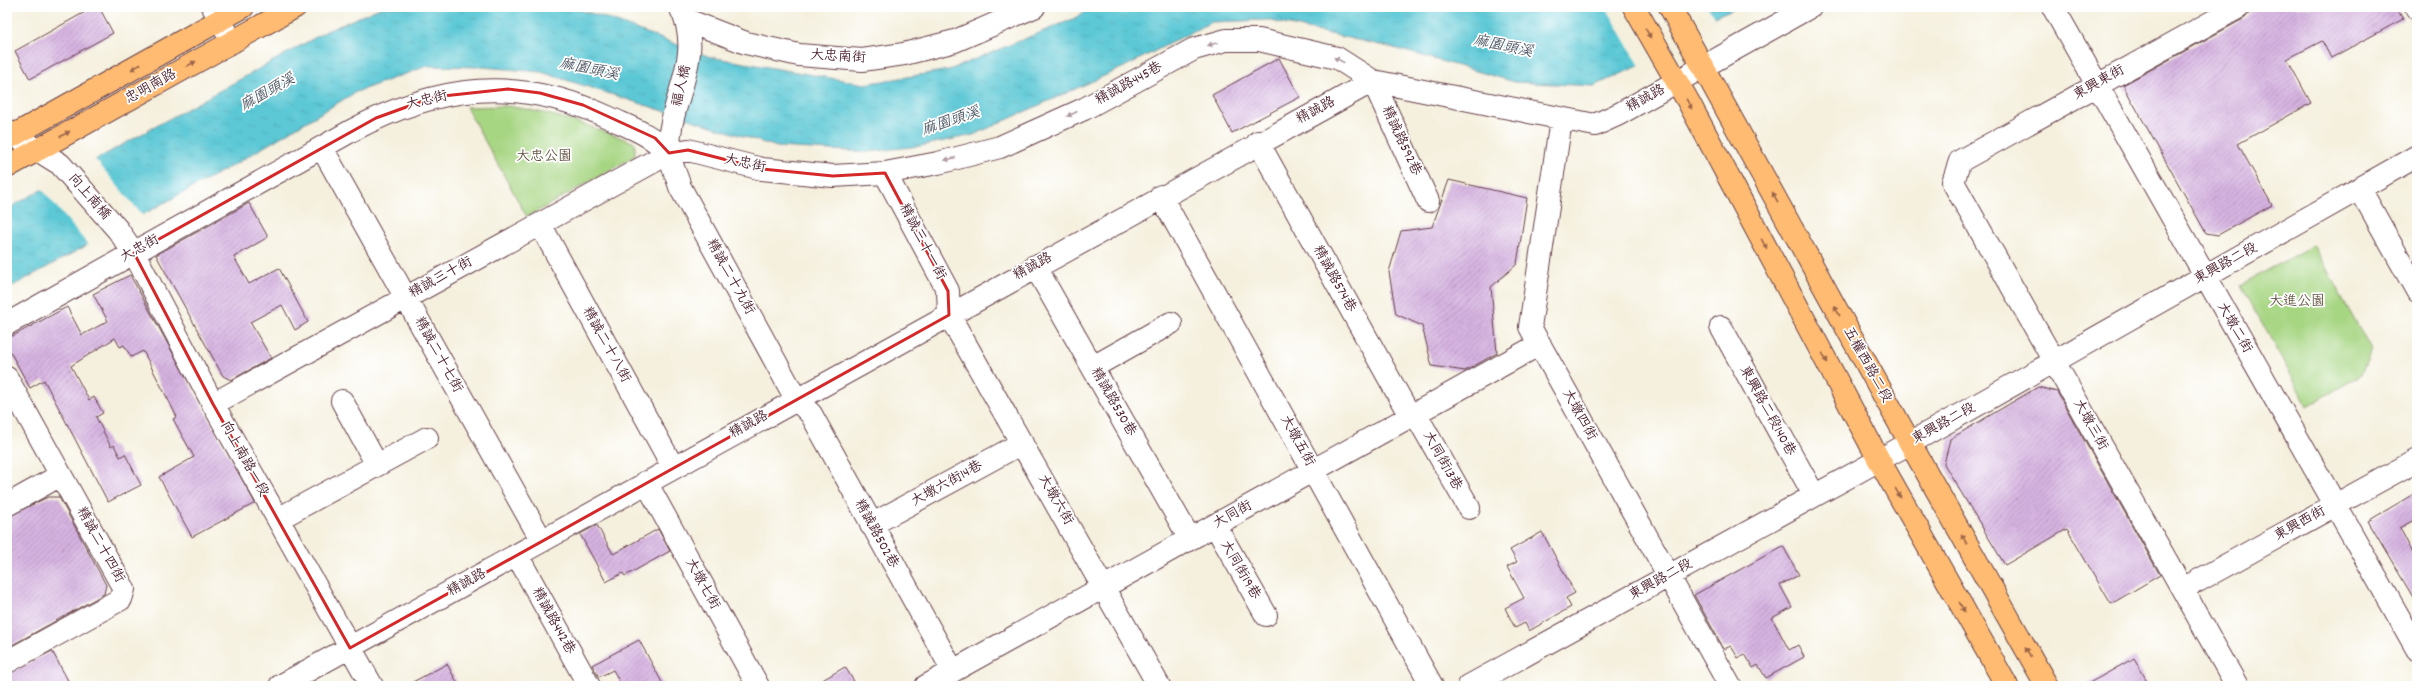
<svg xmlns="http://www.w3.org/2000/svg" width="2424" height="693" viewBox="0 0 2424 693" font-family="Dekko,'LXGW WenKai TC',sans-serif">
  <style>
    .park { fill: #a7d683; stroke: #787a57 }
    .water { fill: url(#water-ripples); stroke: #537480 }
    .pier { fill: #f5f0de }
    .building { fill: url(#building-hatch) }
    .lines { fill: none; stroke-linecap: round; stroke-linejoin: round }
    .minor-casing { stroke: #643e46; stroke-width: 24 }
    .major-casing { stroke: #643e46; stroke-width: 24 }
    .minor { stroke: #fff; stroke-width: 22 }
    .major { stroke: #ffbb71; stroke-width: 22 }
    .oneway { fill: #9b654a }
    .oneway2 { fill: #ae9aa0 }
    .marked { fill: none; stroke: #d62828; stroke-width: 3; stroke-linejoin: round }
    .labels { text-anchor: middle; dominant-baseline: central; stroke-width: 3.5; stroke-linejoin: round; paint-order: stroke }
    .street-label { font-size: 14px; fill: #4a1f2b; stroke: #fff }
    .park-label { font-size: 14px; fill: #665645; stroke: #fff }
    .water-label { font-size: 15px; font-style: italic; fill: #505a66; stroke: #fff }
  </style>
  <defs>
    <pattern id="water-ripples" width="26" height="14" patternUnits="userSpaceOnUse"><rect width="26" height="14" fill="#5cc8d5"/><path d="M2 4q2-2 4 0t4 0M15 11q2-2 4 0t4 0" fill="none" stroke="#52abb7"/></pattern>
    <pattern id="building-hatch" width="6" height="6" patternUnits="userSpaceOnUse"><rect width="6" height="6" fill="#d6b3e1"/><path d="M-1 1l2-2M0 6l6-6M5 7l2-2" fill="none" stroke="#b091b7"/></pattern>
  </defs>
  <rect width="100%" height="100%" fill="#fff"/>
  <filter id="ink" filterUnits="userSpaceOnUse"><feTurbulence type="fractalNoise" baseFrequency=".025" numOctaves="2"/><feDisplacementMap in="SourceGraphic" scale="8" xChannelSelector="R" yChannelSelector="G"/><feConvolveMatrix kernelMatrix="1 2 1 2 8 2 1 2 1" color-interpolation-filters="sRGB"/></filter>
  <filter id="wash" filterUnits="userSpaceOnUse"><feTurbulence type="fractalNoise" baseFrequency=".012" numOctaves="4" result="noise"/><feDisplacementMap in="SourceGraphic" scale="16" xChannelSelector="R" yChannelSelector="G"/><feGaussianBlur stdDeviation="0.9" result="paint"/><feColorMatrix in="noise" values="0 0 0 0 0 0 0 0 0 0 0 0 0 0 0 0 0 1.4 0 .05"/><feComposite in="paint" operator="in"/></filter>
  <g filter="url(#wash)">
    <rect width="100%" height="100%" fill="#f5f0de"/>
    <path class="park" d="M507,106C552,112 593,127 635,143V156L527,217L466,107Z
      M2313,245L2371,350L2361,375L2308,406L2241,285Z"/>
    <path class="water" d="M382,7H568L601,16L710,57L865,84L949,70L1073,19L1094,7H1737L1714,17L1636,67L1594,86L1515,82L1398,49L1267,20L1211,22L1124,67L973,135L920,146L867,152L777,147L541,72L482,67L427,66L356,92L237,163L7,289V209L327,31Z"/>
    <path class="pier" d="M1606,7H1708L1715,19L1640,66Z
      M94,158L143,216L89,246L41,188Z"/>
    <g id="blocks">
      <path class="building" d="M94,7H99L113,33L30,79L15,51Z
        M2254,7H2396L2403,19L2331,58L2322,41L2287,59L2311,103L2238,144L2272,205L2218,235L2206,233L2123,85L2245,18Z
        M1279,58L1300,97L1232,133L1212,95Z
        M1449,180L1527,198L1517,264L1491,287L1497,353L1465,371L1432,366L1422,326L1396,314L1389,272L1401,231L1432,227Z
        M249,203L268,237L234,257L249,284L279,268L308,322L295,330L282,305L250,322L271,358L231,380L223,376L156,255Z
        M130,275L255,503L192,537L159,477L194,457L173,419L177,417L143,351L131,357L124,345L120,347L115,338L71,366L89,400L94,397L103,413L96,417L111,447L114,445L120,457L125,454L141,485L108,502L44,380L30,388L7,346V339L67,307L82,335L108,321L93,294Z
        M2038,387L2057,392L2160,575L2111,604L2067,529L2005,565L1944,464L1950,439Z
        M2417,492V519L2400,528L2417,561V604L2368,521Z
        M48,497H59L106,585L104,594L7,648V517Z
        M597,525L613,554L658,529L670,551L625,576L623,573L606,582L580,534Z
        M1542,532L1575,593L1566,598L1571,607L1529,631L1525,623L1515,628L1505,608L1524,598L1507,567L1517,562L1510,550Z
        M1783,546L1799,575L1780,585L1792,607L1772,618L1789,650L1798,645L1804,657L1766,678L1758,665L1753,668L1745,654L1738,658L1731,646L1724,649L1694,595Z
        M639,640L664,686H622L613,670L599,677L592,665Z
        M52,651L71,686H7V674Z
        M2134,658L2150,686H2084Z
        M447,664L459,686H405Z
        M845,667L857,686H812Z"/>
    </g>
  </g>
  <g filter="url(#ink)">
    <use href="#blocks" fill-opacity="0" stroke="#643e46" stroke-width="1"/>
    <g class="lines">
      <g class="minor-casing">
        <path id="minor" d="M213,7L232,42
          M680,7C707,57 667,101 669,152C670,163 677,176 680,187L796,399L811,414L953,671
          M2053,7L2417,649
          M2416,7L2417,9
          M687,20L746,43L799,55L862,60L904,54L955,41L1034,7
          M1373,81L1428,201
          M1561,120L1530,327L1730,686
          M7,131L60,164L118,230L134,253L213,404L372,686
          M1258,142L1410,416
          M322,148L542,541
          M885,173L948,291L949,315L1159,686
          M2360,189L2417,291
          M1161,196L1432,686
          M540,224L673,467
          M1035,266L1190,539
          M7,324L351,131C439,84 518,75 610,118C634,129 650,134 669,153
          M1721,327L1814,495
          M1093,367L1171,323
          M7,378L124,589L121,599L7,662
          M342,401L377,465
          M213,404L669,153L688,150L762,169L833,176L885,173L938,163L1000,147L1084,109L1194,49L1226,40H1259L1337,58L1373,81
          M1415,413L1469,508
          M646,482L758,686
          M7,505L61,475
          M278,519L427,438
          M871,525L1022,443
          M1215,525L1266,615
          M517,555L589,686
          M2183,589L2417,460
          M280,686L1373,81L1595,125L1619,114L1810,7
          M926,686L1540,344
          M1469,686L1910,443L2417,156
          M2237,686L1953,182L1960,161L2239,7"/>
      </g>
      <g class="major-casing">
        <path id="major" d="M1634,7L1688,101L1879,460L2007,686
          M1670,7L1910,443L2047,686
          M7,139L243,7
          M7,167L295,7"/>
      </g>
      <use href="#minor" class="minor"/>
      <use href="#major" class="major"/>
    </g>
    <defs><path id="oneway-solid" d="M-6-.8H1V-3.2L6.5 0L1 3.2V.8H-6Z"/></defs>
    <g class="oneway">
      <use href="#oneway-solid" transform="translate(1648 33) rotate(61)"/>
      <use href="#oneway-solid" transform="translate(191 64) rotate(-29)"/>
      <use href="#oneway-solid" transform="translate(136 67) rotate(151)"/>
      <use href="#oneway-solid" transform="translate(1689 104) rotate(61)"/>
      <use href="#oneway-solid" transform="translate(65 134) rotate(-29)"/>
      <use href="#oneway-solid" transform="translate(1775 197) rotate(-119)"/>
      <use href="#oneway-solid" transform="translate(1764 244) rotate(62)"/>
      <use href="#oneway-solid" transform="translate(1837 311) rotate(-119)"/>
      <use href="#oneway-solid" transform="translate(1825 358) rotate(62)"/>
      <use href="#oneway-solid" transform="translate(1898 493) rotate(60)"/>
      <use href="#oneway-solid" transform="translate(1964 539) rotate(-119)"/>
      <use href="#oneway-solid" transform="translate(1962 607) rotate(60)"/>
      <use href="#oneway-solid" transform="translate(2028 652) rotate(-119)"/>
    </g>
    <g class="oneway2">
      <use href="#oneway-solid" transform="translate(1213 44) rotate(165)"/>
      <use href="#oneway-solid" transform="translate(1339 60) rotate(-153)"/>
      <use href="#oneway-solid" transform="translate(1072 114) rotate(156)"/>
      <use href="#oneway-solid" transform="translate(950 159) rotate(166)"/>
    </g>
  </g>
  <path class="marked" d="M508,89L540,93L583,105L655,138L669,153L688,150L762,169L833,176L885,173L948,291L949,315L350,648L213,404L134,253L376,118L434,97Z"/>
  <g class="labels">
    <g class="street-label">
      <text transform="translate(838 57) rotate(3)">大忠南街</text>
      <text transform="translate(2099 83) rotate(-29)">東興東街</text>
      <text transform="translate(1129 84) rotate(-29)">精誠路445巷</text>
      <text transform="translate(682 86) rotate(-77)">福人橋</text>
      <text transform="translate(151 87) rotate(-29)">忠明南路</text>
      <text transform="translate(1646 99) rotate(-29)">精誠路</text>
      <text transform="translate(427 101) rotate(-14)">大忠街</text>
      <text transform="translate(1316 111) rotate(-28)">精誠路</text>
      <text transform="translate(1401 141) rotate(65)">精誠路592巷</text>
      <text transform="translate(745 164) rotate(12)">大忠街</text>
      <text transform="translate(89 197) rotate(49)">向上南橋</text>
      <text transform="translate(922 242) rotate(62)">精誠三十一街</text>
      <text transform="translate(140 249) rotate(-29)">大忠街</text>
      <text transform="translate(2226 264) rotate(-29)">東興路二段</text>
      <text transform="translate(1033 267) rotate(-29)">精誠路</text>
      <text transform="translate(730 277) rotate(61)">精誠二十九街</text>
      <text transform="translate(441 278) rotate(-29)">精誠三十街</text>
      <text transform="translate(1334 279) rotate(61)">精誠路574巷</text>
      <text transform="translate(2234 328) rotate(60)">大墩二街</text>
      <text transform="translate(606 345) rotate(61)">精誠二十八街</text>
      <text transform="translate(438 355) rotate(61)">精誠二十七街</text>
      <text transform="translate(1867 365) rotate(61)">五權西路二段</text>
      <text transform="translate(1113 402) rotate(60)">精誠路530巷</text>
      <text transform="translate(1767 411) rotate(61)">東興路二段140巷</text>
      <text transform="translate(1579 415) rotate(61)">大墩四街</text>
      <text transform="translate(1944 424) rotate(-29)">東興路二段</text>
      <text transform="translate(749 425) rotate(-29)">精誠路</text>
      <text transform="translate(2090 425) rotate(61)">大墩三街</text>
      <text transform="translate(1297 441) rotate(61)">大墩五街</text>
      <text transform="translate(244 459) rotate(61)">向上南路一段</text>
      <text transform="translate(1442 461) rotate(61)">大同街13巷</text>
      <text transform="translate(947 484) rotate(-29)">大墩六街14巷</text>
      <text transform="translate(1055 500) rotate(60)">大墩六街</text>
      <text transform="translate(1233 515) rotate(-29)">大同街</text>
      <text transform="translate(2300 524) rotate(-29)">東興西街</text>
      <text transform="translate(876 534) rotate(61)">精誠路502巷</text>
      <text transform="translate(100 545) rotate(61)">精誠二十四街</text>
      <text transform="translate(1240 570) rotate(60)">大同街19巷</text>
      <text transform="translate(1661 580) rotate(-29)">東興路二段</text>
      <text transform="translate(467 583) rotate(-29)">精誠路</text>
      <text transform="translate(702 584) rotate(61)">大墩七街</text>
      <text transform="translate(553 621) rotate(61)">精誠路442巷</text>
    </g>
    <g class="park-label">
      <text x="544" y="157">大忠公園</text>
      <text x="2297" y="302">大進公園</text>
    </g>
    <g class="water-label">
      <text transform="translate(1503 47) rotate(12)">麻園頭溪</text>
      <text transform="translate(589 70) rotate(12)">麻園頭溪</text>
      <text transform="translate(268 93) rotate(-29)">麻園頭溪</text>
      <text transform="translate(951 122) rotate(-19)">麻園頭溪</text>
    </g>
  </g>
  <rect width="2424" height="693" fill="none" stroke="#fff" stroke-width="24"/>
</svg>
